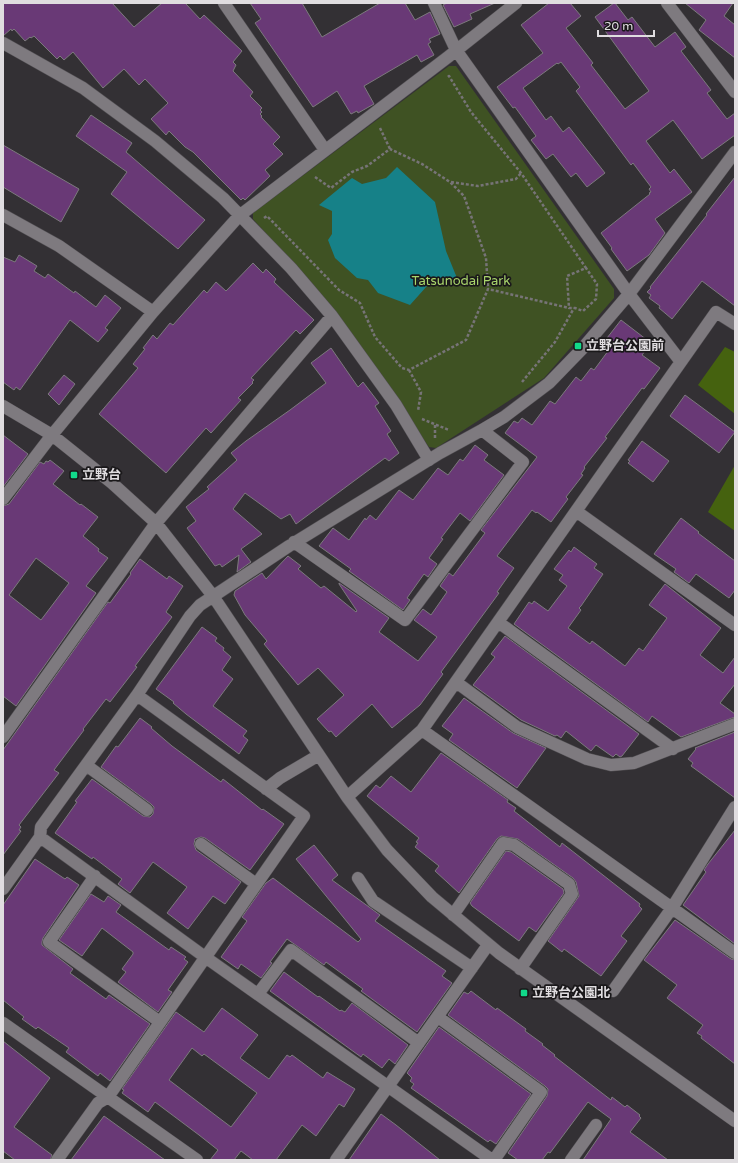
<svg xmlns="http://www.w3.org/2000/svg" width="738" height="1163" viewBox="0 0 738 1163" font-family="'Varela Round','Noto Sans JP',sans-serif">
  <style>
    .green { fill: #3f5223 }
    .forest { fill: #45620f }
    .water { fill: #168188 }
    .building { fill: #693976; stroke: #7c797d; fill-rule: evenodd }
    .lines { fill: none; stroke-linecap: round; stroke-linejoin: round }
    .minor-casing { stroke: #524f53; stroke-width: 13 }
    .path { stroke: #777477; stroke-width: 2.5; stroke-dasharray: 3 2; stroke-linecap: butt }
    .minor { stroke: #7e7a7f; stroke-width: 12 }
    .poi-dot { fill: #11d98a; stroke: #1a181a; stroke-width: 1.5 }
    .labels { text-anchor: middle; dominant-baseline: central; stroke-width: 3.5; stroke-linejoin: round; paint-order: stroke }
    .park-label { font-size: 13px; fill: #a9d56c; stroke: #1a181a }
    .poi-label { font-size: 13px; font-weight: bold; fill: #e0dde0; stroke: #1a181a; text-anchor: start }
  </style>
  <rect width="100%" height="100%" fill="#333034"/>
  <path class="green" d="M449,66H456L614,289V298L544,378L436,448L429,447L335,311L253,219V213Z"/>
  <path class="forest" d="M725,347L735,352V414L698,385Z
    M735,465V531L708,512Z"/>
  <path class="water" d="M397,167L435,202L446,251L457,278L427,286L410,305L378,293L368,280L357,278L335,258L328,240L332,234V211L319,205L352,178L362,184L386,178Z"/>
  <path class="building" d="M3,3H112L134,27L162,3H185L200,19L204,15L242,51L233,62L236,65L233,71L253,92L250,96L262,108L260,110L262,112L260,114L262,116L261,117L280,137L273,144L283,154L265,170L270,176L245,200L243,198L241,200L193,152L185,147L169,131L166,135L151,119L168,103L145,79L139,85L124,69L103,88L73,52L64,60L60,56L57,59L34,36L31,38L30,37L25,41L14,29L12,31L11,29L3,36Z
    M250,3H302L322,37L380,3H405L415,20L430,12L440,34L429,39L431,42L428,44L434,55L421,62L417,55L364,86L374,104L358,113L357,111L351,114L337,91L313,107L255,23L261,19Z
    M447,3H495L470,14L472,19L454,27L443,5Z
    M549,3H570L581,16L566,28L593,63L591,65L625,109L649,91L595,17L614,3H615L628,20L632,17L655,47L675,32L686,47L681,51L711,90L707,93L727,119L735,113V135L702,159L673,120L646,141L670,173L674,169L692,192L655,219L665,233L649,255L627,271L611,249L612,248L601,233L650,194L649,193L651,192L649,189L651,187L633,163L631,165L576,91L580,87L561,62L558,64L557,63L523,88L546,120L551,116L563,132L569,127L605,173L587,187L576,173L571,177L553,154L546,159L531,140L536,136L515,107L513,108L497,87L543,53L521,25Z
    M685,3H733L724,16L735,25V58L699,30L706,20Z
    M91,115L132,143L126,152L205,220L178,249L111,194L127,172L76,136Z
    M3,145L79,189L61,222L3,187Z
    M735,177V306L702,281L672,319L659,308L660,306L649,298L651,295L647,292L651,288L650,287L707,215L706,214Z
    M19,255L37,266L34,271L45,278L48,274L74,293L75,291L96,307L105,295L121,308L105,328L108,330L98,342L70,320L20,390L16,387L14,390L3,382V257L15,262Z
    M253,263L263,273L266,269L276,279L274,282L314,320L300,334L296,330L251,378L254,380L252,382L253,383L238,398L241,400L211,433L206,428L166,473L99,414L138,368L133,364L145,349L143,348L153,335L157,339L170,323L173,325L204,290L207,293L216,282L226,291Z
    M621,320L651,343L642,355L660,368L644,389L642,388L605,437L607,438L584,467L585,468L581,474L583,475L566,497L568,499L551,522L537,512L536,513L532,510L497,556L514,568L497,592L499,593L441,672L443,674L420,705L392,728L372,704L336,737L331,731L329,732L317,719L344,695L318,668L298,685L264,644L267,641L245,615L234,595L235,591L262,573L266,579L288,556L301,566L298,569L321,588L324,586L356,612L357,611L339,584V583L389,618L379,632L418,661L437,637L414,620L423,609L431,615L447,592L440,586L449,573L453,576L485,533L481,530L537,457L505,433L514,421L518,423L522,418L532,425L550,401L555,404L576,377L581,381L591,368L594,370L614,343L607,338Z
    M331,348L358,387L363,382L379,403L375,406L391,431L387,434L399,453L389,461L385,458L296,524L290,514L281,519L245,493L233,509L262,534L241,549L251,562L237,572L239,555L222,567L220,564L215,566L187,528L196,521L186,507L209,489L207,487L237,460L231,453L246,441L290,410L326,383L311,363Z
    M64,375L75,384L59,405L48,394Z
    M685,395L735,432L719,453L670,416Z
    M3,435L28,454L3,487Z
    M642,441L669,461L653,482L628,463L630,461L628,460Z
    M475,445L488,455L484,460L504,475L470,521L460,513L441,538L443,539L429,558L437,564L428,577L424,574L407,598L410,600L403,610L349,571L351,569L319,546L333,528L349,540L365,518L366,520L370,515L376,520L399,490L413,500L438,468L448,475L460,459L463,461Z
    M50,460L64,471L53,484L80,505L81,504L98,517L83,536L99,549L98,551L108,558L86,586L96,593L16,706L3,696V506L9,504L40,462L44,464L46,461L48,462ZM36,558L69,583L41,620L9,595Z
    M681,518L699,532L698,533L735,561V590L729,598L696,574L689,583L674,572L676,569L654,554Z
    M574,547L597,564L594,568L603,574L581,606L579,608L581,610L568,628L590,644L592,641L625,666L639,648L643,651L667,618L649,605L665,584L721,628L700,655L723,673L735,657V684L720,703L735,714V717L681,737L652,716L648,722L514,624L529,602L532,604L534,601L548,611L567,586L559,580L563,575L554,569L569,550L571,552Z
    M140,559L167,579L169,576L183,586L166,612L172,617L135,666L137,667L110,702L106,699L83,729L84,730L54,770L59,773L19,825L21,827L19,830L21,831L3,855V750L108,602L110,603L131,574L130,573Z
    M202,627L217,638L215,641L224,648L223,650L231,657L222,670L233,679L213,706L247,731L243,736L248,740L239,754L186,714L173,703L174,702L156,689Z
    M505,636L639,734L622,756L620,757L616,754L613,757L596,745L591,751L566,731L561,738L557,735L555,736L521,720L473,685L495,657L491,654Z
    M464,698L513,733L546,748L517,788L449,740L453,734L442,726Z
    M140,718L152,727L151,728L172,746L221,782L223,779L262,810L263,809L284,824L250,870L205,838L201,837L195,839L194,844L196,850L241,882L225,904L213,896L188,929L167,913L187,887L153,862L130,893L118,884L122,879L93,857L92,859L55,833L77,802L75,801L92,779L143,816L150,817L153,814L154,807L151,804L101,767L116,746L118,747Z
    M735,732V798L691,766L693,763L688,759L696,749L695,748Z
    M441,753L508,800L507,802L516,808L514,811L560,847L562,843L640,904L639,906L642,909L621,936L627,941L601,976L564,949L562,952L548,941L579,896L576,882L573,878L518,839L501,836L497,839L459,893L435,871L439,866L415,847L418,843L416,842L419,838L367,796L376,785L380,788L391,776L411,792Z
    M735,830V944L683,905L706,872L704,870L708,864Z
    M314,845L338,875L332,880L380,915L375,921L446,971L442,976L452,983L417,1032L361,991L363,989L326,962L324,965L287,939L270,962L272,963L261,978L241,964L238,969L221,957L247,921L242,917L266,883L273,878L358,942L361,939L296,859Z
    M506,851L511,852L563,889L564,893L536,932L529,927L519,941L472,906L470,903Z
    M35,859L65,879L67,877L79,885L43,938L42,942V945L73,969L70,973L106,999L109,995L150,1024L110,1081L100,1073L98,1076L66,1052L69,1048L38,1027L36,1029L22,1019L24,1017L3,1000V905Z
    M91,894L104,902L108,896L121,905L116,912L169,950L171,947L186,957L184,959L188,962L168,990L172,992L158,1012L118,982L126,972L122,969L133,954V952L102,928L82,956L59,940Z
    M675,920L731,959L735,960V1064L701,1038L702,1036L697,1033L703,1025L667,998L677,985L644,960Z
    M284,972L318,997L319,996L340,1011L341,1010L345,1012L352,1003L408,1045L395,1064L389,1059L382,1068L363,1054L361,1057L270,991Z
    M471,991L496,1010L497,1008L515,1021L526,1029L525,1031L543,1044L542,1045L555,1055L554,1056L611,1100L612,1097L625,1107L627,1105L640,1115L639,1116L641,1118L630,1132L668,1160H583L611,1119L588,1102L550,1153L548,1152L542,1160H518L508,1153L547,1096L548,1089L545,1086L448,1015L464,992L468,994Z
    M222,1008L258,1035L240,1058L269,1079L287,1055L290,1057L292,1055L323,1078L327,1072L355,1089L344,1107L339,1104L316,1136L302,1125L276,1160H253L241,1151L234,1160H210L218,1150L199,1135L155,1102L148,1112L122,1093L124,1090L122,1089L176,1012L204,1032ZM192,1048L202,1056L204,1054L257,1093L231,1127L169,1080Z
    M439,1027L531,1094L496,1144L490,1140L488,1142L411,1088L414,1084L410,1081L412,1078L407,1073Z
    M3,1041L50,1078L14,1127L52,1155L50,1160H15L3,1151Z
    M381,1114L396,1125L440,1160H349Z
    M104,1116L165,1160H71Z"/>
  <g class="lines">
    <g class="minor-casing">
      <path id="minor" d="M224,3L325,150
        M434,3L456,50L629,294L681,362
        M667,3L735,92
        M3,43L83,88L155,141L223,198L291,268L332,316L156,523L3,737
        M3,215L59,246L153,312
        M332,316L396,405L429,460
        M3,406L52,435L112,483L156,523L213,596L347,797L387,850L432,897L499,953L735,1121
        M3,499L52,435L153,312L239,216L448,57L516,3
        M576,511L735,625
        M294,542L405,620L523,462L482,430
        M498,622L673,749
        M456,682L517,727L587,759L611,765L634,763L735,724
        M422,730L672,908L735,807
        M86,765L147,810
        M266,789L280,778L319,755
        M347,797L422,730L716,312L735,324
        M40,837L205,957L492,1160
        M201,844L256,884
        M95,876L49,942L160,1022
        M358,878L373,901L472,968
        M3,889L40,837L41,827L137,695L190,616L200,605L289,546L440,453L482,430L504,417L549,383L582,349L629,294L735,152
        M453,915L503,843L514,845L569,884L572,894L520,969
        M613,991L672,908L735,953
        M258,994L291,950L419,1043
        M438,1017L541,1092L494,1160
        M3,1023L197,1160
        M57,1160L98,1103L108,1097L304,816L137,695
        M336,1160L488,945
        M571,1160L596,1125"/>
    </g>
    <path class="path" d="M448,77L449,76L471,112L521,173L586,268L567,276L569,308H575L583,311L596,299L597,284L586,268
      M380,128L390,149
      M315,177L331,188L352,172L367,166L390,149L422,164L450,182L464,196L486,258L488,289
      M451,182L478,186L516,179L521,173
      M264,218L267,216L339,290L360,303L375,337L402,368L409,370L466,340L488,289L569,308
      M409,370L421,392L418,411
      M522,382L555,342L574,308
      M422,419L449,430
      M435,438V424"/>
    <use href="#minor" class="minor"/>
  </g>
  <g class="poi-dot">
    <rect x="574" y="342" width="8" height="8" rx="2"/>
    <rect x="70" y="471" width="8" height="8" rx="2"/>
    <rect x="520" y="989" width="8" height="8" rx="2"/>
  </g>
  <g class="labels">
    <g class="park-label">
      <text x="461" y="281">Tatsunodai Park</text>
    </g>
    <g class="poi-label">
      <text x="586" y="346">立野台公園前</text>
      <text x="82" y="475">立野台</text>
      <text x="532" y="993">立野台公園北</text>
    </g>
  </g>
  <rect width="738" height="1163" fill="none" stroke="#e0dde0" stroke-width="8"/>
  <path d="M598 30v6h56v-6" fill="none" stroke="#e0dde0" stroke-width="2"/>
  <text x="604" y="30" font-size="12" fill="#e0dde0" stroke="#1a181a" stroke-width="3" paint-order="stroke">20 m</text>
</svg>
